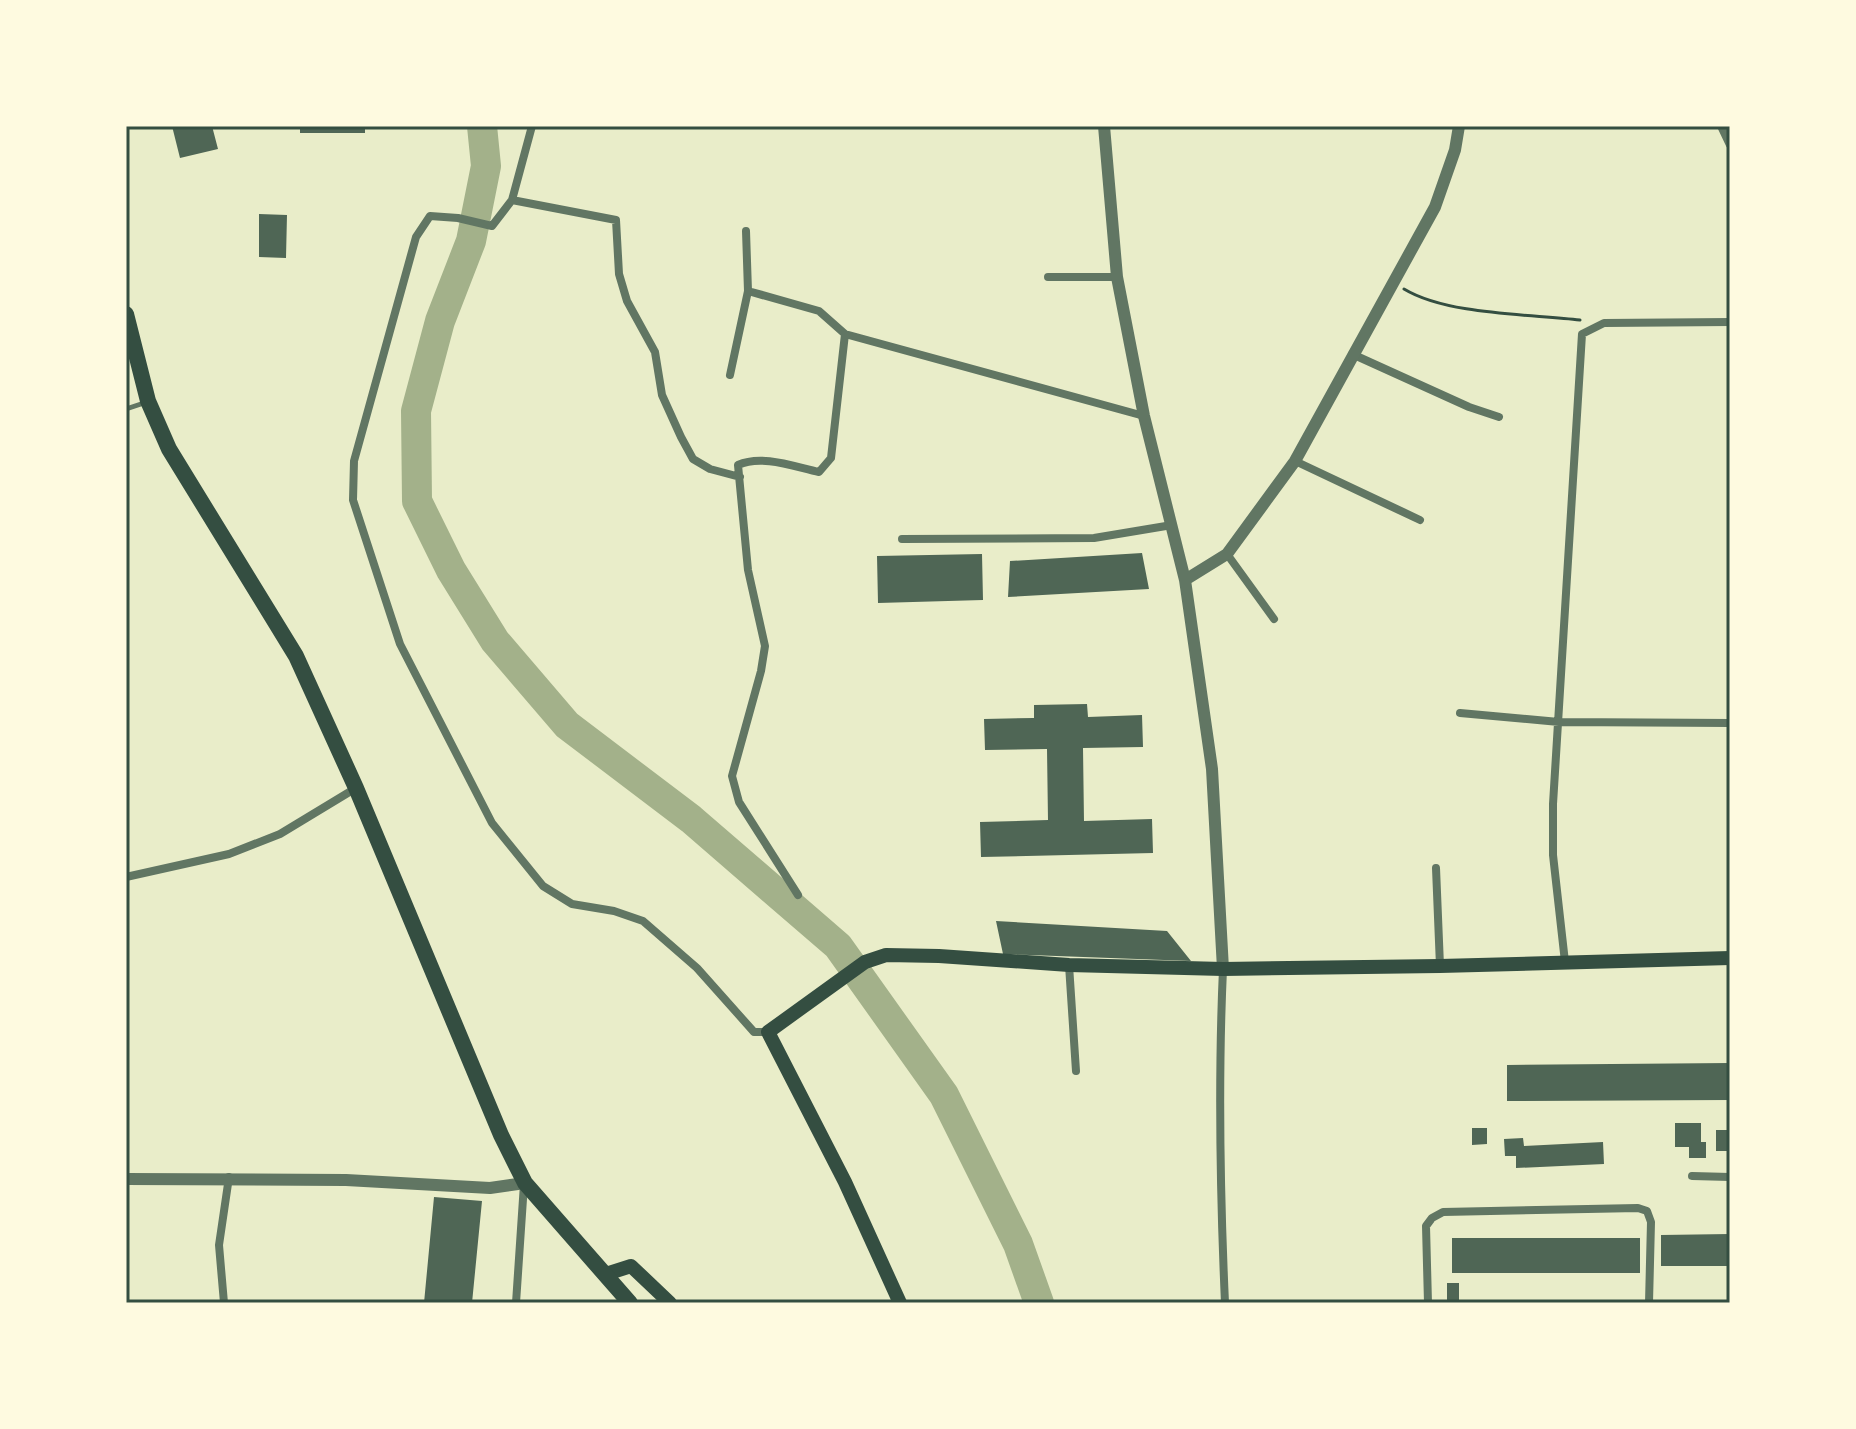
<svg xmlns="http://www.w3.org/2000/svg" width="1856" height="1429" viewBox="0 0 1856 1429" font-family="Overpass,sans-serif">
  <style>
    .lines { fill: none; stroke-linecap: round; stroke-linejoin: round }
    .river { stroke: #a3b18a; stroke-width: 30 }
    .building { fill: #4f6655 }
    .path { stroke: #344e41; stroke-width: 3 }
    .service { stroke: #617663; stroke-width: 5 }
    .minor { stroke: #617663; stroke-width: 8 }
    .tertiary { stroke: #617663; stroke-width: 12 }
    .secondary { stroke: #344e41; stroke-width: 14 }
    .primary { stroke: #344e41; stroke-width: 16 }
    .neatline { fill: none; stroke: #344e41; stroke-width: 3 }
  </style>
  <rect width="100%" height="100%" fill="#e9edc9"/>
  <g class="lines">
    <path class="river" d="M482,126L486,166L471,241L440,321L416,411L417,501L451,570L495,641L567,725L691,819L838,946L944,1095L1018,1244L1039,1303"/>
  </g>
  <path class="building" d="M172,126H212L218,149L180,158Z
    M300,126H365V133H300Z
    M259,214L287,215L286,258L259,257Z
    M1142,553L1149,589L1008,597L1010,561Z
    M982,554L983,600L878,603L877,556Z
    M1087,704L1088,717L1142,715L1143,747L1083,748L1084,821L1152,819L1153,853L981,857L980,822L1048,820L1047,749L985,750L984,719L1034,718V705Z
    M996,921L1167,931L1191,961L1003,954Z
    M1730,1063V1100L1507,1101V1065Z
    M1675,1123H1701V1142H1706V1158H1689V1147H1675Z
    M1472,1128H1487V1144L1472,1145Z
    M1716,1130H1730V1151H1716Z
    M1523,1138L1524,1146L1603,1142L1604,1164L1516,1168V1156H1505L1504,1139Z
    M434,1197L482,1201L472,1303H424Z
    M1730,1234V1266H1661V1235Z
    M1452,1238H1640V1273H1452Z
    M1447,1283H1459V1303H1447Z"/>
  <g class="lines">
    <path class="path" d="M1404,289C1447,315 1529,314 1580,320"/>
    <path class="service" d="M126,409L144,403"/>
    <path class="minor" d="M532,126L512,200L492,226L458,218L430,216L416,237L354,461L353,500L400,644L492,823L543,886L572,904L614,911L643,921L697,968L754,1032H768
      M1721,126L1730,145
      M512,200L616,220L619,274L627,301L655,352L662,395L681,437L693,459L710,469L740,477
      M1048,277H1117
      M748,291L819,311L845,334
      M1352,354L1469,407L1499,417
      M730,375L748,291L746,231
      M1295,461L1420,520
      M902,539L1094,538L1172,525
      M1227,554L1274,619
      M1460,713L1559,722L1730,723
      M1436,868L1440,966
      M126,877L229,854L280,834L356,788
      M798,895L739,802L732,776L761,671L765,646L748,570L738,465C762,454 795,467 819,472L831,458L845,334L1144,416
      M1565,962L1553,855V804L1582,334L1604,323L1730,322
      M1069,965L1076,1071
      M1223,969C1218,1080 1220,1191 1225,1303
      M1692,1176L1730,1177
      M224,1303L219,1245L229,1177
      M516,1303L524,1184
      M1428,1303L1426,1226L1432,1218L1443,1212L1638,1208L1647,1211L1651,1222L1649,1303"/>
    <path class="tertiary" d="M1104,126L1117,277L1144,416L1185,580L1212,769L1223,969
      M1185,580L1227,554L1295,461L1435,207L1455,150L1459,126
      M126,1179L346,1180L490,1188L525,1183"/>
    <path class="secondary" d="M606,1274L631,1266L670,1303
      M900,1303L845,1182L768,1032L865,962L886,955L939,956L1069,965L1223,969L1440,966L1730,958"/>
    <path class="primary" d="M126,314L148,401L169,449L296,656L356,788L501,1135L525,1183L630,1303"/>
  </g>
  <rect width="1856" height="1429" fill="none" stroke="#fefae0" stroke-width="256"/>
  <rect x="128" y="128" width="1600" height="1173" class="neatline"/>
</svg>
